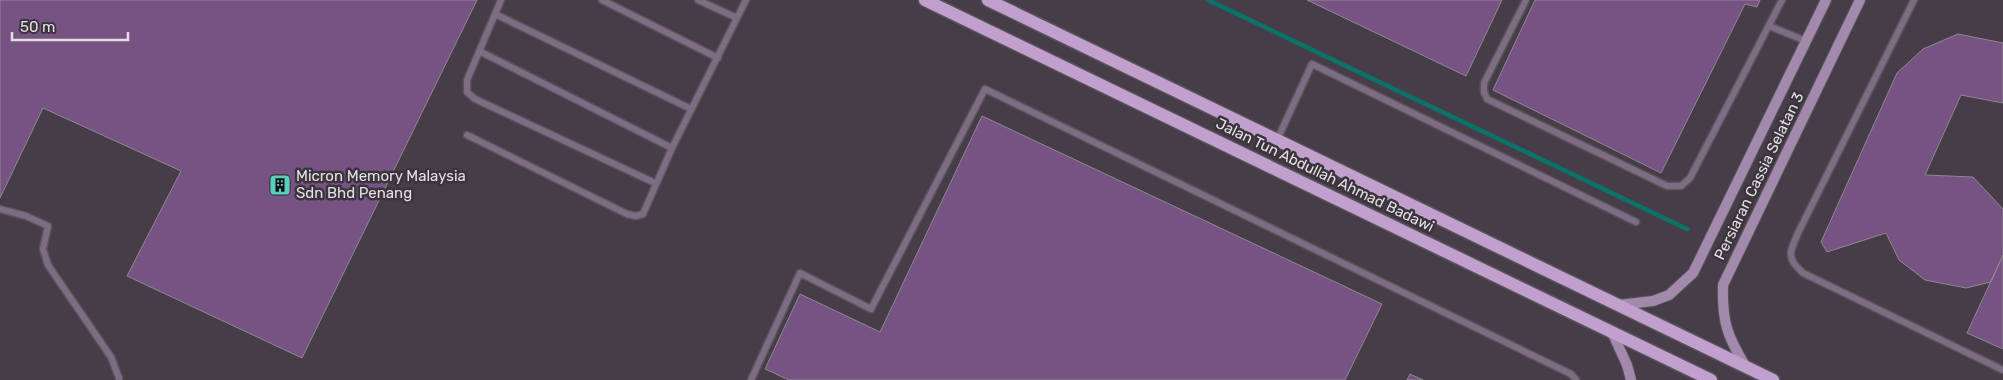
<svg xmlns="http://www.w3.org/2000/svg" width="2003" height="380" viewBox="0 0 2003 380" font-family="Rubik,sans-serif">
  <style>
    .built { fill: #463d49 }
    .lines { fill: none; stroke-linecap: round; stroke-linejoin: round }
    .stream { stroke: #0a7368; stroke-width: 4.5 }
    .building { fill: #775384; stroke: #8d888f }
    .lane-casing { stroke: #58545a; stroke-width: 9 }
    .secondary-casing { stroke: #58545a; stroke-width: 12 }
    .primary-casing { stroke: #58545a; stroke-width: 15 }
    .lane { stroke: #7d6c83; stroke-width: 6 }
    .secondary { stroke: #a38aad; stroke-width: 10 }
    .primary { stroke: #c1a0cd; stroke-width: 12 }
    .labels { text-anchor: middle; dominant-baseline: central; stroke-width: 5; stroke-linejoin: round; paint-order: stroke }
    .street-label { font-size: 15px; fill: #e3dfe4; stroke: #3a353c }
    .poi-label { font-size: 15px; fill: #e3dfe4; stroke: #3a353c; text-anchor: start }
  </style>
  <rect width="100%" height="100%" fill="#3a353c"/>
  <path class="built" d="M0,0H2003V380H0Z"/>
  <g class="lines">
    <path class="stream" d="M1208,0L1687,229"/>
  </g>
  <path class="building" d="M0,0H477L302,358L127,276L181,171L43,108L0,198Z
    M1307,0H1502L1466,76Z
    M1535,0H1760L1757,7L1745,4L1661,173L1493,90Z
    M1958,34L2003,43V103L1961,95L1925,175L1973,177L2003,209V255L1991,282L1966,288L1925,280L1899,260L1886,233L1827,252L1821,242L1897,73L1923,49Z
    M982,116L1382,304L1345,380H789L765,369L800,294L880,332Z
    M2003,255V349L1967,333Z
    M1410,374L1423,380H1407Z"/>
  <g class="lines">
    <g class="lane-casing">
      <path id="lane" d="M501,0L467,80V92L475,99L655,183
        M602,0L718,58
        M698,0L737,18
        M1526,0L1484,83V92L1487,99L1667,186H1681L1690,178L1782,0
        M1914,0L1799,231C1790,252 1785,257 1803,273L2003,370
        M495,14L691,109
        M1769,26L1806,41
        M479,51L672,148
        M467,135L627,214L636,216L643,214L672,148L746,0
        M1277,140L1312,64L1636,222
        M0,209L26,216L48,226L43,249L48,265L111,357L119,378V380
        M751,380L800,273L871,309L985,89L1571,374L1576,380"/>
    </g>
    <g class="secondary-casing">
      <path id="secondary" d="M1618,305L1653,301L1669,295L1693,273L1826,0
        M1612,332L1627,365L1631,380
        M1746,367C1727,336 1722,322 1723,285L1860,0"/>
    </g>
    <g class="primary-casing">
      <path id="primary" d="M925,0L1711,380
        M988,0L1773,380"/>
    </g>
    <use href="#lane" class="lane"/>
    <use href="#secondary" class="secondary"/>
    <use href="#primary" class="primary"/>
  </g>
  <defs>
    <g id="building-square" transform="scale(1.125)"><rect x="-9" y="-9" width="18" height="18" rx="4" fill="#5acebd" stroke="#3a353c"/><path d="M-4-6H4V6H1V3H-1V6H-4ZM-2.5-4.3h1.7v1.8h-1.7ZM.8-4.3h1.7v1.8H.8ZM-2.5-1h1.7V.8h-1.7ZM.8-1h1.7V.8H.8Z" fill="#111"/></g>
  </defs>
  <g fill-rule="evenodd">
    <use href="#building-square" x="280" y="185"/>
  </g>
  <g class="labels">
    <g class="street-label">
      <text transform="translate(1325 175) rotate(26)">Jalan Tun Abdullah Ahmad Badawi</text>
      <text transform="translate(1759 176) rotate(-64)">Persiaran Cassia Selatan 3</text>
    </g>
    <g class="poi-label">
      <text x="296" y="176">Micron Memory Malaysia<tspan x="296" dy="17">Sdn Bhd Penang</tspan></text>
    </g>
  </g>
  <path d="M12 32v8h116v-8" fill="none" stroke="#e3dfe4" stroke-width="2.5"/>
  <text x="20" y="32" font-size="15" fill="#e3dfe4" stroke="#3a353c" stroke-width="4" paint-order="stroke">50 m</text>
</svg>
